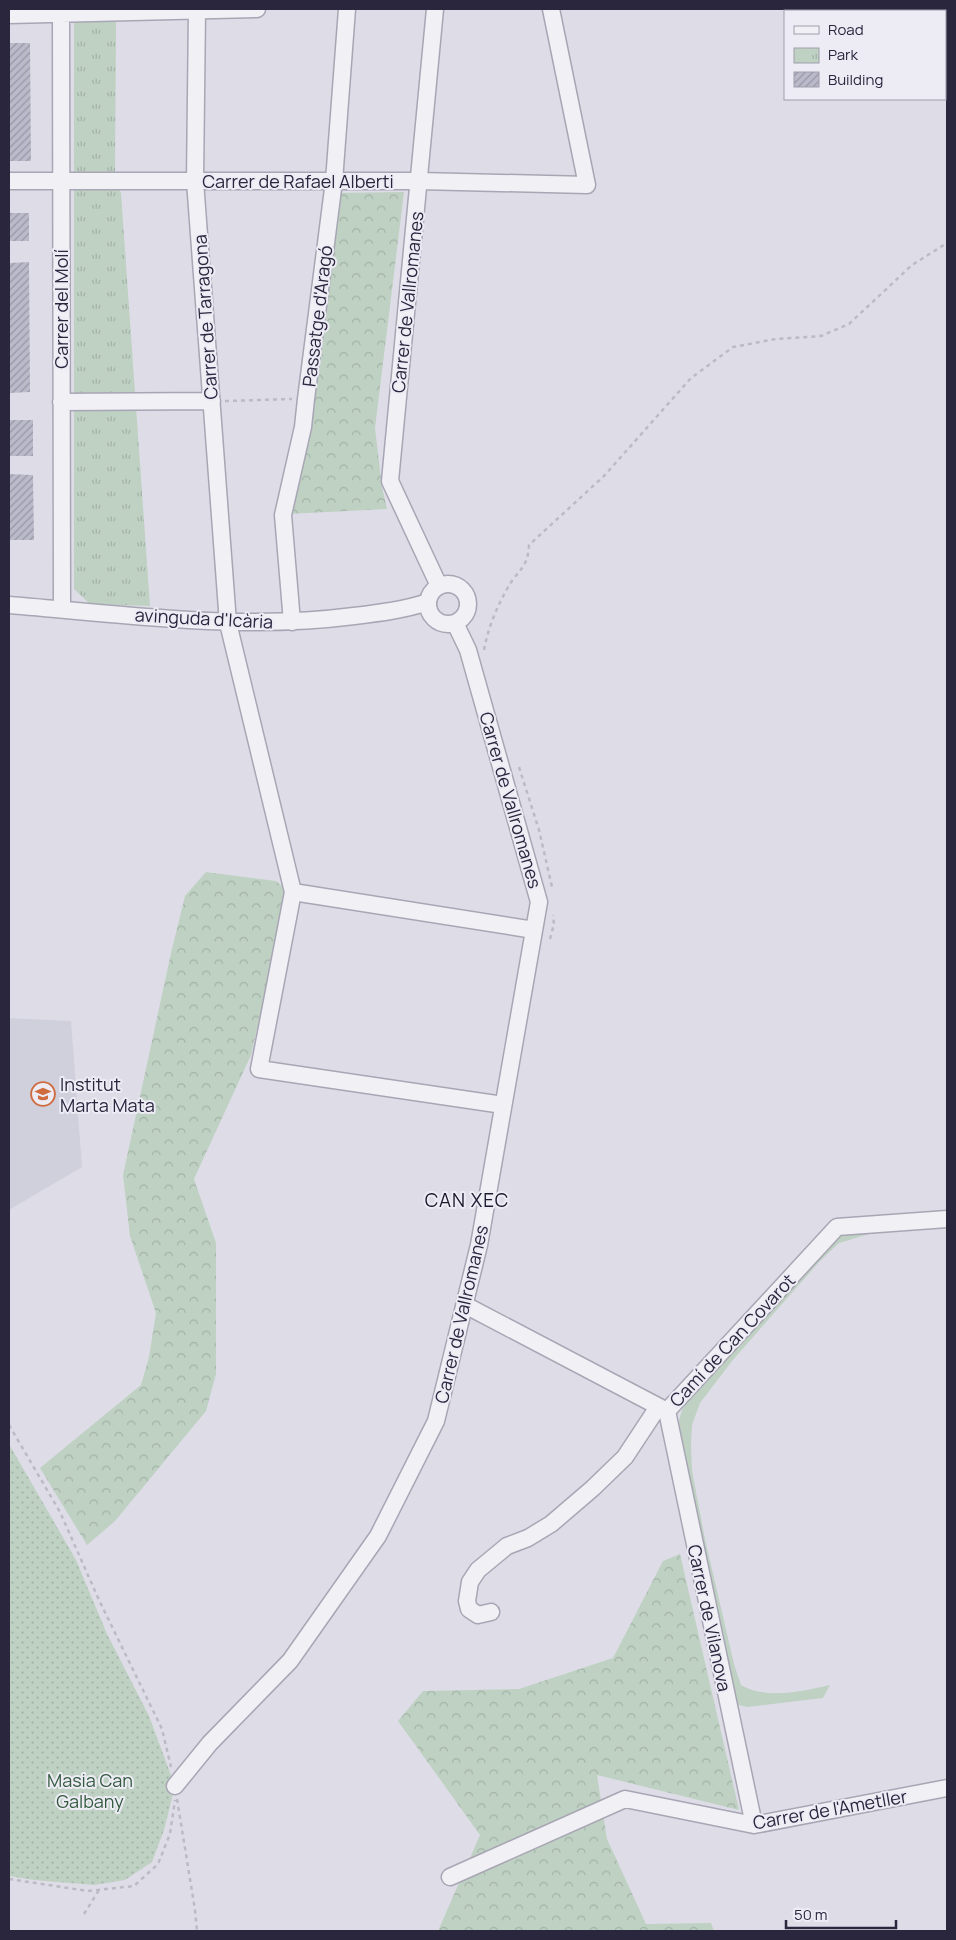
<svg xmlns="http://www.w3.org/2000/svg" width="956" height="1940" viewBox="0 0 956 1940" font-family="Manrope,sans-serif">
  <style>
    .built { fill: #d0cfdc }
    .grass { fill: #bed1c2 }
    .forest { fill: url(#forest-crowns) }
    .park { fill: url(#park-tufts) }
    .garden { fill: url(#garden-dots) }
    .building { fill: url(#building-hatch) }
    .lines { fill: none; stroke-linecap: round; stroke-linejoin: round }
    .minor-casing { stroke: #a8a6b4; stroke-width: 19 }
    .path { stroke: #bcbbc5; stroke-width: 2.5; stroke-dasharray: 4 4; stroke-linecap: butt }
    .minor { stroke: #f0f0f5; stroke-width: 16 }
    .labels { text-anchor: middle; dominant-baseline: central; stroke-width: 4; stroke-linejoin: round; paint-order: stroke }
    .street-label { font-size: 18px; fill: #29263e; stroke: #edecf5 }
    .poi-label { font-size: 18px; fill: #29263e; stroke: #edecf5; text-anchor: start }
    .park-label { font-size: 18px; fill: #335a3e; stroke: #edecf5 }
    .neighbourhood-label { font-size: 19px; letter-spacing: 1px; fill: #1b192e; stroke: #edecf5 }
  </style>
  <defs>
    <pattern id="forest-crowns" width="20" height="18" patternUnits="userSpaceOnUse" patternTransform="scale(1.25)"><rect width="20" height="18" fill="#bed1c2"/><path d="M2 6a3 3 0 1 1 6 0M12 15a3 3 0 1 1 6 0" fill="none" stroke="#a3b3a8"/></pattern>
    <pattern id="park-tufts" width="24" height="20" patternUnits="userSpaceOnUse" patternTransform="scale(1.25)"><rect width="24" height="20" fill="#bed1c2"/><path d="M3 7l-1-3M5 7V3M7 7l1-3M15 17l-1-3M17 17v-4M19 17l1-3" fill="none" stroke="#a3b3a8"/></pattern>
    <pattern id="garden-dots" width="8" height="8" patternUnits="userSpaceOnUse" patternTransform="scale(1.25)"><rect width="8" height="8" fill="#bed1c2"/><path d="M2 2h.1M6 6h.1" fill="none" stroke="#a3b3a8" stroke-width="1.8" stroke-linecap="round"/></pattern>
    <pattern id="building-hatch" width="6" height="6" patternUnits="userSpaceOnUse" patternTransform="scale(1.25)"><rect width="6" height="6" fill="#bbbaca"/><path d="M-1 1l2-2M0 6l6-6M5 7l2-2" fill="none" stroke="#9897a5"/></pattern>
  </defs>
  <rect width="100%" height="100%" fill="#dedde7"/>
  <path class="built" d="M9,1018L71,1021L82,1167L9,1210Z"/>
  <path class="grass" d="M947,1221V1228L876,1232L839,1243L819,1262L732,1361L700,1403L692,1425L691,1444L692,1471L705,1539L734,1664L741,1685C766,1700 803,1691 830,1685L823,1698L747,1707L735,1704L678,1424L682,1410L688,1399L836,1238L861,1228Z"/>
  <path class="forest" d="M404,192L375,428L382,487L387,509L288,514L301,435L311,427L337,193Z
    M206,872L276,881L288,891L251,1055L194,1179L216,1243V1374L206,1411L115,1521L87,1545L40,1468L141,1385L149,1357L156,1313L130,1236L123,1175L171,953L185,896Z
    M680,1554L739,1810L597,1775L607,1839L646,1924L711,1923L714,1931H438L480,1835L398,1721L423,1691L519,1689L613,1658L663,1561Z"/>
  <path class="park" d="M116,21L115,181L121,193L150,606L90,604L74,589V22Z"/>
  <path class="garden" d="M9,1444L76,1560L107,1634L149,1716L175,1786L164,1830L152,1862L125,1880L94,1885L34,1880L9,1876Z"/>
  <path class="building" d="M9,43H30L31,161H9Z
    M9,213H29V241H9Z
    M29,262L30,392L9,393V263Z
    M9,420H33V456H9Z
    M9,474L33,475L34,540H9Z"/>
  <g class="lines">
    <g class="minor-casing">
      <path id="minor" d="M61,9L62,609
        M435,9L390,481L439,586
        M821,9L827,11
        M197,10L195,181L228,623L293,892L259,1069L503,1105
        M9,15L257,9
        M945,61L947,63
        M9,181H419L587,185L551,9
        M61,402L212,401
        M428 604a20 20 0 1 1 40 0a20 20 0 1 1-40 0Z
        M9,605C123,614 239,631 354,616C379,613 404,610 428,602
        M292,622L283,515L303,427L306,399L334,181L347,9
        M293,892L534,930
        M465,1305L667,1411
        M667,1411L754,1825
        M667,1411L837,1227L947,1219
        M491,1612L478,1615L469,1609L467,1601L470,1582L478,1570L507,1546L528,1538L551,1524L593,1488L625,1457L658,1407
        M175,1786L210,1743L290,1661L378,1536L436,1421L479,1245L539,902L468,650L455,623
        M450,1877L625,1799L754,1825L947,1788"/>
    </g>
    <path class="path" d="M225,401L292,399
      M484,650C488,628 496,609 507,589C517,570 528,569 529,545L604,476L691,378L733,347L776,339L821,336L849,324L912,265L947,243
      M519,767L539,830L552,887
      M550,939L554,924L553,915
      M9,1425L60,1512L99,1600L162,1729L171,1767
      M177,1799L195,1910L197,1931
      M9,1879L88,1891L134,1886L158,1864L170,1834L175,1800
      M84,1914L99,1890"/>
    <use href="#minor" class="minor"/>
  </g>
  <defs>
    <g id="school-ring" transform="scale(1.25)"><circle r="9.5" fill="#edecf5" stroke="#cf6c3f" stroke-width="1.5"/><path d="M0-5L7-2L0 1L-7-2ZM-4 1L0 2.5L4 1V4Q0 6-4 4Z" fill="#cf6c3f"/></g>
  </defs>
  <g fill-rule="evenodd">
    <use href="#school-ring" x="43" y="1094"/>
  </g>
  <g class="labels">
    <g class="street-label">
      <text x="298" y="181">Carrer de Rafael Alberti</text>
      <text transform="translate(407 302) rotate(-84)">Carrer de Vallromanes</text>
      <text transform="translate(61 309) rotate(-90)">Carrer del Molí</text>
      <text transform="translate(317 316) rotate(-83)">Passatge d'Aragó</text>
      <text transform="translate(205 317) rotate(-94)">Carrer de Tarragona</text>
      <text transform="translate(204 618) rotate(3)">avinguda d'Icària</text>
      <text transform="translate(511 800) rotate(74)">Carrer de Vallromanes</text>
      <text transform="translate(461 1314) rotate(-77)">Carrer de Vallromanes</text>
      <text transform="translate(732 1340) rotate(-47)">Camí de Can Covarot</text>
      <text transform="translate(710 1618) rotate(78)">Carrer de Vilanova</text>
      <text transform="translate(830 1809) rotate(-10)">Carrer de l'Ametller</text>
    </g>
    <g class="poi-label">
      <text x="60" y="1084">Institut<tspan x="60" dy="21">Marta Mata</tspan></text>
    </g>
    <g class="park-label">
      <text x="90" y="1780">Masia Can<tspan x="90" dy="21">Galbany</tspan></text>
    </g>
    <g class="neighbourhood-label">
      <text x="467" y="1200">CAN XEC</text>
    </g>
  </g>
  <rect width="956" height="1940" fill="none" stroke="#29263e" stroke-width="20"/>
  <rect x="784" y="10" width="162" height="90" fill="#edecf5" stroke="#9f9dac"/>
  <rect x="794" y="26" width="25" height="8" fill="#f0f0f5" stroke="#9f9dac"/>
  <text x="828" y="35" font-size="15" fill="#29263e">Road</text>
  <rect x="794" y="48" width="25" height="15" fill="url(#park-tufts)" stroke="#9f9dac"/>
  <text x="828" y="60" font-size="15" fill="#29263e">Park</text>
  <rect x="794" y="72" width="25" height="15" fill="url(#building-hatch)" stroke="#9f9dac"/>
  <text x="828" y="85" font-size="15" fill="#29263e">Building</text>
  <path d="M786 1920v8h110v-8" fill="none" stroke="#29263e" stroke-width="2.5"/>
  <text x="794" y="1920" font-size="15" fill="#29263e" stroke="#edecf5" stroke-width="4" paint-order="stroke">50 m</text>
</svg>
